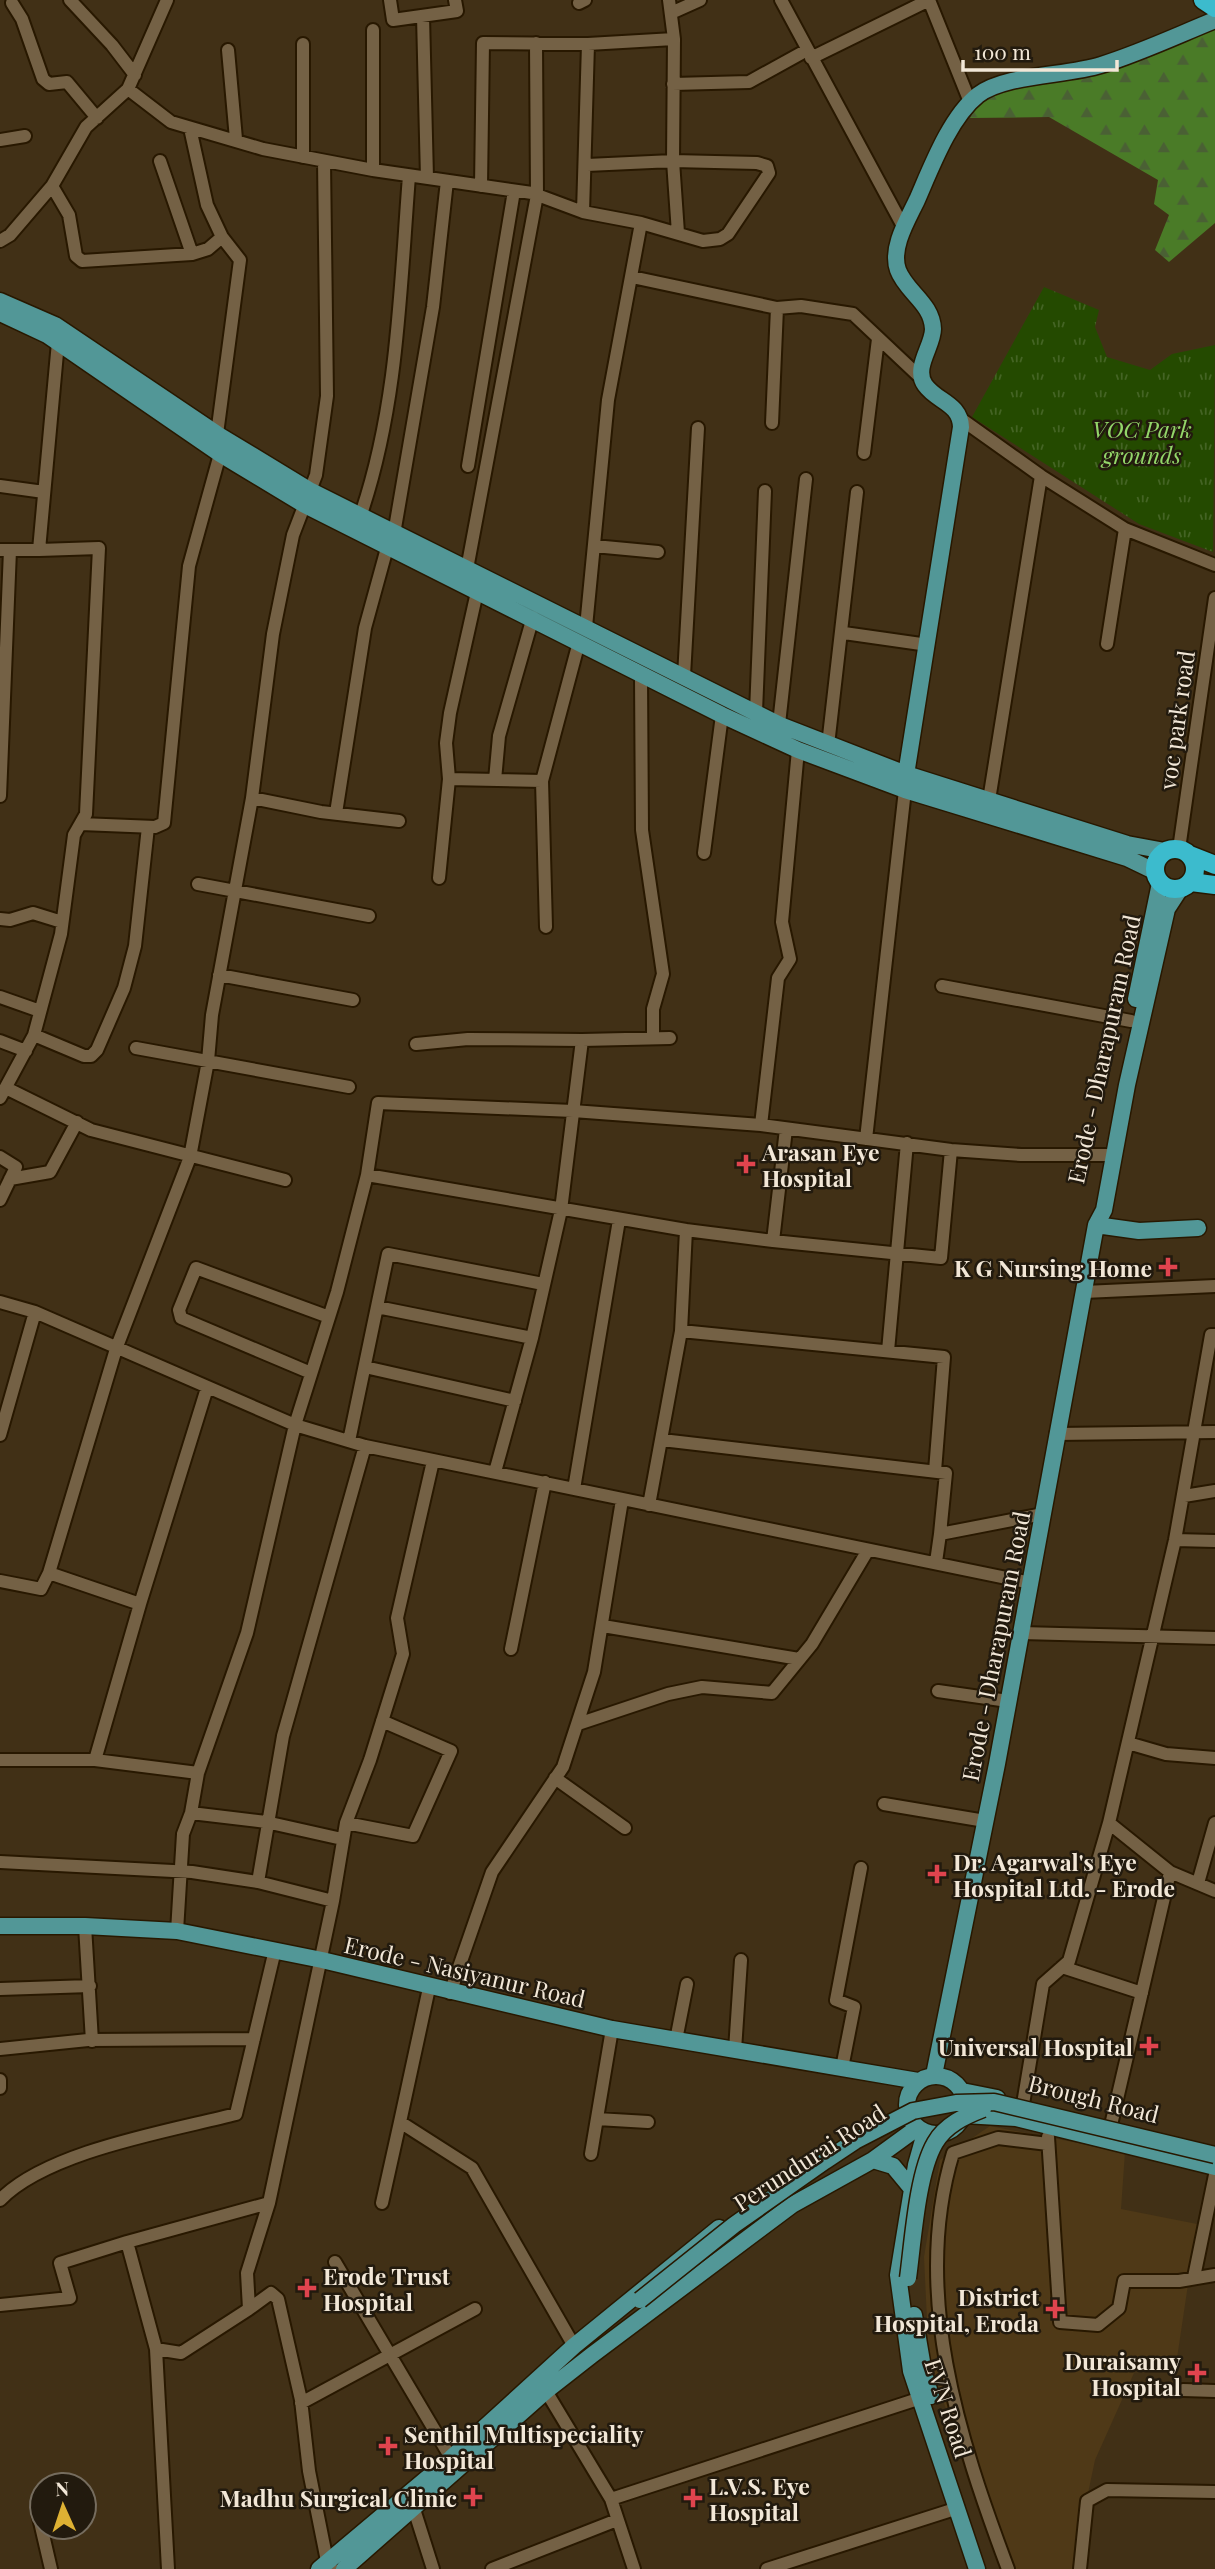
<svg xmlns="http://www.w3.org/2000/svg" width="1215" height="2569" viewBox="0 0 1215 2569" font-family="'Playfair Display',serif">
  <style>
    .built { fill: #4f3917 }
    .forest { fill: url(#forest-firs) }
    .park { fill: url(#park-tufts) }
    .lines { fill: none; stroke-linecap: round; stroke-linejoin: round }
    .minor-casing { stroke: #281800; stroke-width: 16 }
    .major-casing { stroke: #281800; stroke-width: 19 }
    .highway-casing { stroke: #281800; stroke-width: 21 }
    .minor { stroke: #746145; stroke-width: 12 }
    .major { stroke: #529797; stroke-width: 16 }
    .highway { stroke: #3cbbcd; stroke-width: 18 }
    .major-bridge-casing { stroke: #281800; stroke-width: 19; stroke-linecap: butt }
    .major-bridge { stroke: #529797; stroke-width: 16 }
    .health-dot { fill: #e0444e; stroke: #221a0e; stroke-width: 2.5 }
    .labels { text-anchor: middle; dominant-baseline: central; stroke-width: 5; stroke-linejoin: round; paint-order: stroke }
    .park-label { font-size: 23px; font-style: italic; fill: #93d669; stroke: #221a0e }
    .street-label { font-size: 23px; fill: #f2e7d7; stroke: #221a0e }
    .poi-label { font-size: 23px; font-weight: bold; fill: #f2e7d7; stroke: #221a0e; text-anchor: start }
  </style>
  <defs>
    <pattern id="forest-firs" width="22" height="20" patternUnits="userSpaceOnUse" patternTransform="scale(1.75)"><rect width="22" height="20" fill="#4a7b27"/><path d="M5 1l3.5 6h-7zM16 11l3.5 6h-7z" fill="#4a6034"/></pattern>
    <pattern id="park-tufts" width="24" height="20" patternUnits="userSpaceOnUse" patternTransform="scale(1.75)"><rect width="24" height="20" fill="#244a00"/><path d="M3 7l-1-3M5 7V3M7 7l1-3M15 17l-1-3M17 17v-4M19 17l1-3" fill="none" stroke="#446424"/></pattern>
  </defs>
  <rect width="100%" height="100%" fill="#413016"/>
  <path class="built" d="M990,2126L1125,2152L1121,2209L1197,2224L1176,2365L1138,2364L1095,2460L1072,2569H1004L929,2362L924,2257L940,2160Z"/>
  <path class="forest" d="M1215,25V223L1169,262L1155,250L1169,215L1154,204L1158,180L1049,117L970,118L979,100L1017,87L1103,71Z"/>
  <path class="park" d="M1044,287L1099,310L1095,327L1107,357L1150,370L1172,354L1215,345L1213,552L1139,524L972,417Z"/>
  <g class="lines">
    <g class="minor-casing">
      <path id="minor" d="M70,0L112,45L135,75
        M390,0L393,20L457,11L455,0
        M669,0L674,39L673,161L678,233
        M781,0L904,228
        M929,0L970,102
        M12,3L22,19L43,79L49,84L67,82L97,118
        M579,3L585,0
        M671,13L700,0
        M423,16L427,178
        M228,50L236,139
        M811,58L929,0
        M673,84L749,82L807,50
        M128,89L171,122L263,149L373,170L532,193L583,212L641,223L703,241L720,239L728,234L769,173L767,166L757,163L673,161L587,165
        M190,128L207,205L222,237L240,260L217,434
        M0,140L25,136
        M303,157V44
        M160,161L192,254
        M373,170V30
        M52,186L69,215L76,256L82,261L192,254L208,249L222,237
        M481,186L483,43L588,44L674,39
        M583,212L588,44
        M0,241L10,235L52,186L86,127L128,89L167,0
        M632,277L777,308L801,306L853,314L922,379
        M961,419L1041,476L989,800
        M772,423L777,308
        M864,453L878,339
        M468,466L514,191
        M1041,476L1125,529L1215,565
        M0,486L44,492
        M360,517C398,407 400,290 409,176
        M394,534L433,307L447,181
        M594,546L658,552
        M0,550H39L58,342
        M467,569L537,195L536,43
        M586,627L608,400L641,223
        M844,633L928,645
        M1107,644L1125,529
        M641,676L642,830L663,974L653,1009V1038
        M684,676L698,428
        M756,712L765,491
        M778,733L806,479
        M828,745L857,492
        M449,779L542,781
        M495,780L499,736L533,617
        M0,796L10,550
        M252,798L321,812L399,821
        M336,813L365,628L387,548
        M81,824L155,827L164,823L189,566L220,454
        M1179,849L1215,598
        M704,853L722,715
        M439,878L449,779L446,743L450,713L477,592
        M198,884L369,916
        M0,919L10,920L33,913L62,922
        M546,927L542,781L579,642
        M219,975L353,1000
        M942,986L1131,1021
        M0,997L40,1011
        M34,1035L84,1056H91L97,1050L124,988L135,946L148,827
        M582,1040L670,1038
        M0,1041L26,1051
        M416,1044L468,1039L582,1040L561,1210L532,1338L495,1472
        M136,1048L349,1087
        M8,1089L91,1130L285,1180
        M0,1098L34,1035L61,934L74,835L86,814L99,548L39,550
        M761,1125L778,978L790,959L782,922L798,750
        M866,1139L905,790
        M0,1157L16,1167L0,1200
        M367,1175L686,1230
        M10,1179L50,1172L77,1122
        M773,1241L941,1258L951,1150
        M1084,1292L1215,1286
        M0,1302L35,1312L295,1425L365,1446L1031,1583
        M377,1307L532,1338
        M681,1331L686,1230L773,1241L786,1129
        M1215,1335H1211L1175,1540L1109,1823L1170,1872L1215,1891
        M888,1351L907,1143
        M365,1367L515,1401
        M311,1373L181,1318L179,1310L196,1268L329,1317
        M207,1388L140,1604L49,1573L116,1349L190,1157L208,1061L212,1015L252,798L273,634L293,535L316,475L327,396L324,161
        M1056,1434L1215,1432
        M0,1435L35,1312
        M662,1440L946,1473L940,1534L1043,1514
        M349,1441L388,1254L543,1284
        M574,1489L619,1220
        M1184,1496L1215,1491
        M649,1505L681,1331L944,1357L935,1471
        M1175,1540L1215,1541
        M936,1562L940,1534
        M0,1581L41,1589L49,1573
        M603,1626L799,1659
        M1021,1633L1215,1638
        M511,1649L545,1482
        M938,1691L1008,1701
        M578,1724L668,1694L702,1687L772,1693L812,1644L868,1550
        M1128,1743L1166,1754L1215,1758
        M0,1760H95L198,1773
        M95,1760L140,1604
        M555,1778L625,1828
        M884,1804L985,1821
        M191,1813L266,1822L342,1839
        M346,1823L413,1836L451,1751L382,1721
        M0,1862L192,1872L258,1882L333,1901L346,1823L370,1760L403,1654L397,1618L433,1461
        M258,1882L283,1736L365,1446
        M1198,1883L1215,1823
        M85,1926L92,2041
        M177,1931L183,1834L191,1813L198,1773L247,1633L295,1425L337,1292L367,1175L378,1103L573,1111L761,1125L951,1150L1021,1155H1114
        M1062,1967L1142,1993
        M429,1988L400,2122L472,2168L574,2346
        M0,1989L90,1986
        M450,1993L492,1872L563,1767L594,1672L622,1500
        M676,2040L687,1984
        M0,2049L88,2040L254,2039
        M735,2050L741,1960
        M842,2068L854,2007L836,2000L861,1868
        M0,2080V2088
        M1023,2104L1043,1984L1069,1961L1109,1823
        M597,2119L648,2122
        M1111,2125L1170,1872
        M1048,2137L1060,2322L1098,2325L1119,2308L1124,2281H1179L1215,2275
        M591,2154L612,2029
        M0,2200C47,2151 170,2131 236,2114L275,1950
        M269,2203L247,2273L249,2309L271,2293L278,2299L301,2400L309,2471L327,2561L332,2569
        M382,2203L400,2122
        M335,2262L451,2458
        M1194,2277L1215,2175
        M0,2305L70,2298L60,2263L127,2242
        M156,2349L181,2353L249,2309
        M1183,2390L1215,2391
        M546,2391L611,2499L634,2569
        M301,2403L475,2309
        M611,2499L921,2398
        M413,2506L433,2569
        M37,2509L51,2569
        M168,2569L156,2349L127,2242L269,2203L333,1901
        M492,2569L617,2520
        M767,2569L958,2508
        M1008,2569C959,2439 911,2291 953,2153L998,2138L1048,2144
        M1080,2569L1087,2501L1107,2490L1215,2492"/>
    </g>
    <g class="major-casing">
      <path id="major" d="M0,301L55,325L217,434L311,491L780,725L906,774L1127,844L1165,851
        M0,313L47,335L220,454L303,504L722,715L798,750L905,790L1127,858L1154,871
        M905,781L961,427C960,403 937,402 925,385C913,368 933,346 933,329C932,303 906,292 898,270C890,248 908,219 917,200C931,168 950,117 978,95C1005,74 1067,76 1101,65C1140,53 1178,35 1215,20
        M1136,999L1160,883
        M1096,1225L1139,1231L1198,1228
        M0,1926H85L177,1931L322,1960L612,2029L918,2081
        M934,2075L997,1764L1096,1225L1104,1210L1127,1085L1167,909L1180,889
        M907 2105a29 29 0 1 1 58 0a29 29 0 1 1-58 0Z
        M962,2091L997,2098
        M964,2115L1016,2118L1215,2167
        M925,2133L916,2165L898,2275L911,2371L977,2569
        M873,2160L893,2166L912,2189
        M914,2315L924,2373L931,2396
        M319,2569L451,2458L574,2346L719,2228
        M344,2569L546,2391L592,2355L792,2205L873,2160L917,2128"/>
    </g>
    <g class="highway-casing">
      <path id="highway" d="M1203,0L1215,8
        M1155 869a20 20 0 1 1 40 0a20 20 0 1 1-40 0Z
        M1190,855L1215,865
        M1191,882L1215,885"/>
    </g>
    <use href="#minor" class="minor"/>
    <use href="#major" class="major"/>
    <use href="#highway" class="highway"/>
    <g class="major-bridge-casing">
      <path id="major-bridge" d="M908,2278C913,2242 917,2174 935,2143C945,2125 965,2116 983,2109
        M640,2300L734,2225L825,2161L855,2141L913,2111L956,2103L994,2102L1215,2155"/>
    </g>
    <use href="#major-bridge" class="major-bridge"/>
  </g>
  <g class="health-dot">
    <path d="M742.5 1153.5h7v7h7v7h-7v7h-7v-7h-7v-7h7z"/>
    <path d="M1164.5 1256.5h7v7h7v7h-7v7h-7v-7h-7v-7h7z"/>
    <path d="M933.5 1863.5h7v7h7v7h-7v7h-7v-7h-7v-7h7z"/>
    <path d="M1145.5 2035.5h7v7h7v7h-7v7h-7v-7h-7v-7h7z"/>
    <path d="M303.5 2277.5h7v7h7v7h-7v7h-7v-7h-7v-7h7z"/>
    <path d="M1051.5 2298.5h7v7h7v7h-7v7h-7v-7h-7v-7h7z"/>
    <path d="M1193.5 2362.5h7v7h7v7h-7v7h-7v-7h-7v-7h7z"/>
    <path d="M384.5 2435.5h7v7h7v7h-7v7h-7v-7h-7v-7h7z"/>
    <path d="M469.5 2486.5h7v7h7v7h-7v7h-7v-7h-7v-7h7z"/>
    <path d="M689.5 2487.5h7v7h7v7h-7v7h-7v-7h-7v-7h7z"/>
  </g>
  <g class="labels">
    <g class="park-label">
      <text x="1142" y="428">VOC Park<tspan x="1142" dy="26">grounds</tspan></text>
    </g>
    <g class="street-label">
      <text transform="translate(1176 720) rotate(-82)">voc park road</text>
      <text transform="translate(1103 1049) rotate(-78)">Erode - Dharapuram Road</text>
      <text transform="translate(995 1646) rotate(-79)">Erode - Dharapuram Road</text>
      <text transform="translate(465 1971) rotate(13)">Erode - Nasiyanur Road</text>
      <text transform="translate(1094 2098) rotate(14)">Brough Road</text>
      <text transform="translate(809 2157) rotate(-33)">Perundurai Road</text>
      <text transform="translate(949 2408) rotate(72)">EVN Road</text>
    </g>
    <g class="poi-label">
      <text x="762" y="1151">Arasan Eye<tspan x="762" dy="26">Hospital</tspan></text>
      <text x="1152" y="1267" text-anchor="end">K G Nursing Home</text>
      <text x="953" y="1861">Dr. Agarwal's Eye<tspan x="953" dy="26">Hospital Ltd. - Erode</tspan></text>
      <text x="1133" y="2046" text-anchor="end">Universal Hospital</text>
      <text x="323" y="2275">Erode Trust<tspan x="323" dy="26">Hospital</tspan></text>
      <text x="1039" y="2296" text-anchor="end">District<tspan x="1039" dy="26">Hospital, Eroda</tspan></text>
      <text x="1181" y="2360" text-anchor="end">Duraisamy<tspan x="1181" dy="26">Hospital</tspan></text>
      <text x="404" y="2433">Senthil Multispeciality<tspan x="404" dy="26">Hospital</tspan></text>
      <text x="709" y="2485">L.V.S. Eye<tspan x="709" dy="26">Hospital</tspan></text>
      <text x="457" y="2497" text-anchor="end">Madhu Surgical Clinic</text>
    </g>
  </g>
  <g transform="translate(63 2506) rotate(357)"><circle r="33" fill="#221a0e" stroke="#756c5e" stroke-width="2"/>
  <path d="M0-5L12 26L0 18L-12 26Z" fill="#deb133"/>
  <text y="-10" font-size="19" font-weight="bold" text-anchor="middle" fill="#f2e7d7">N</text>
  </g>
  <path d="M963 60v10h154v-10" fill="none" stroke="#f2e7d7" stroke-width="3.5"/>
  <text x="974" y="60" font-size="21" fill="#f2e7d7" stroke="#221a0e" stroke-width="5" paint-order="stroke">100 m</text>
</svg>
